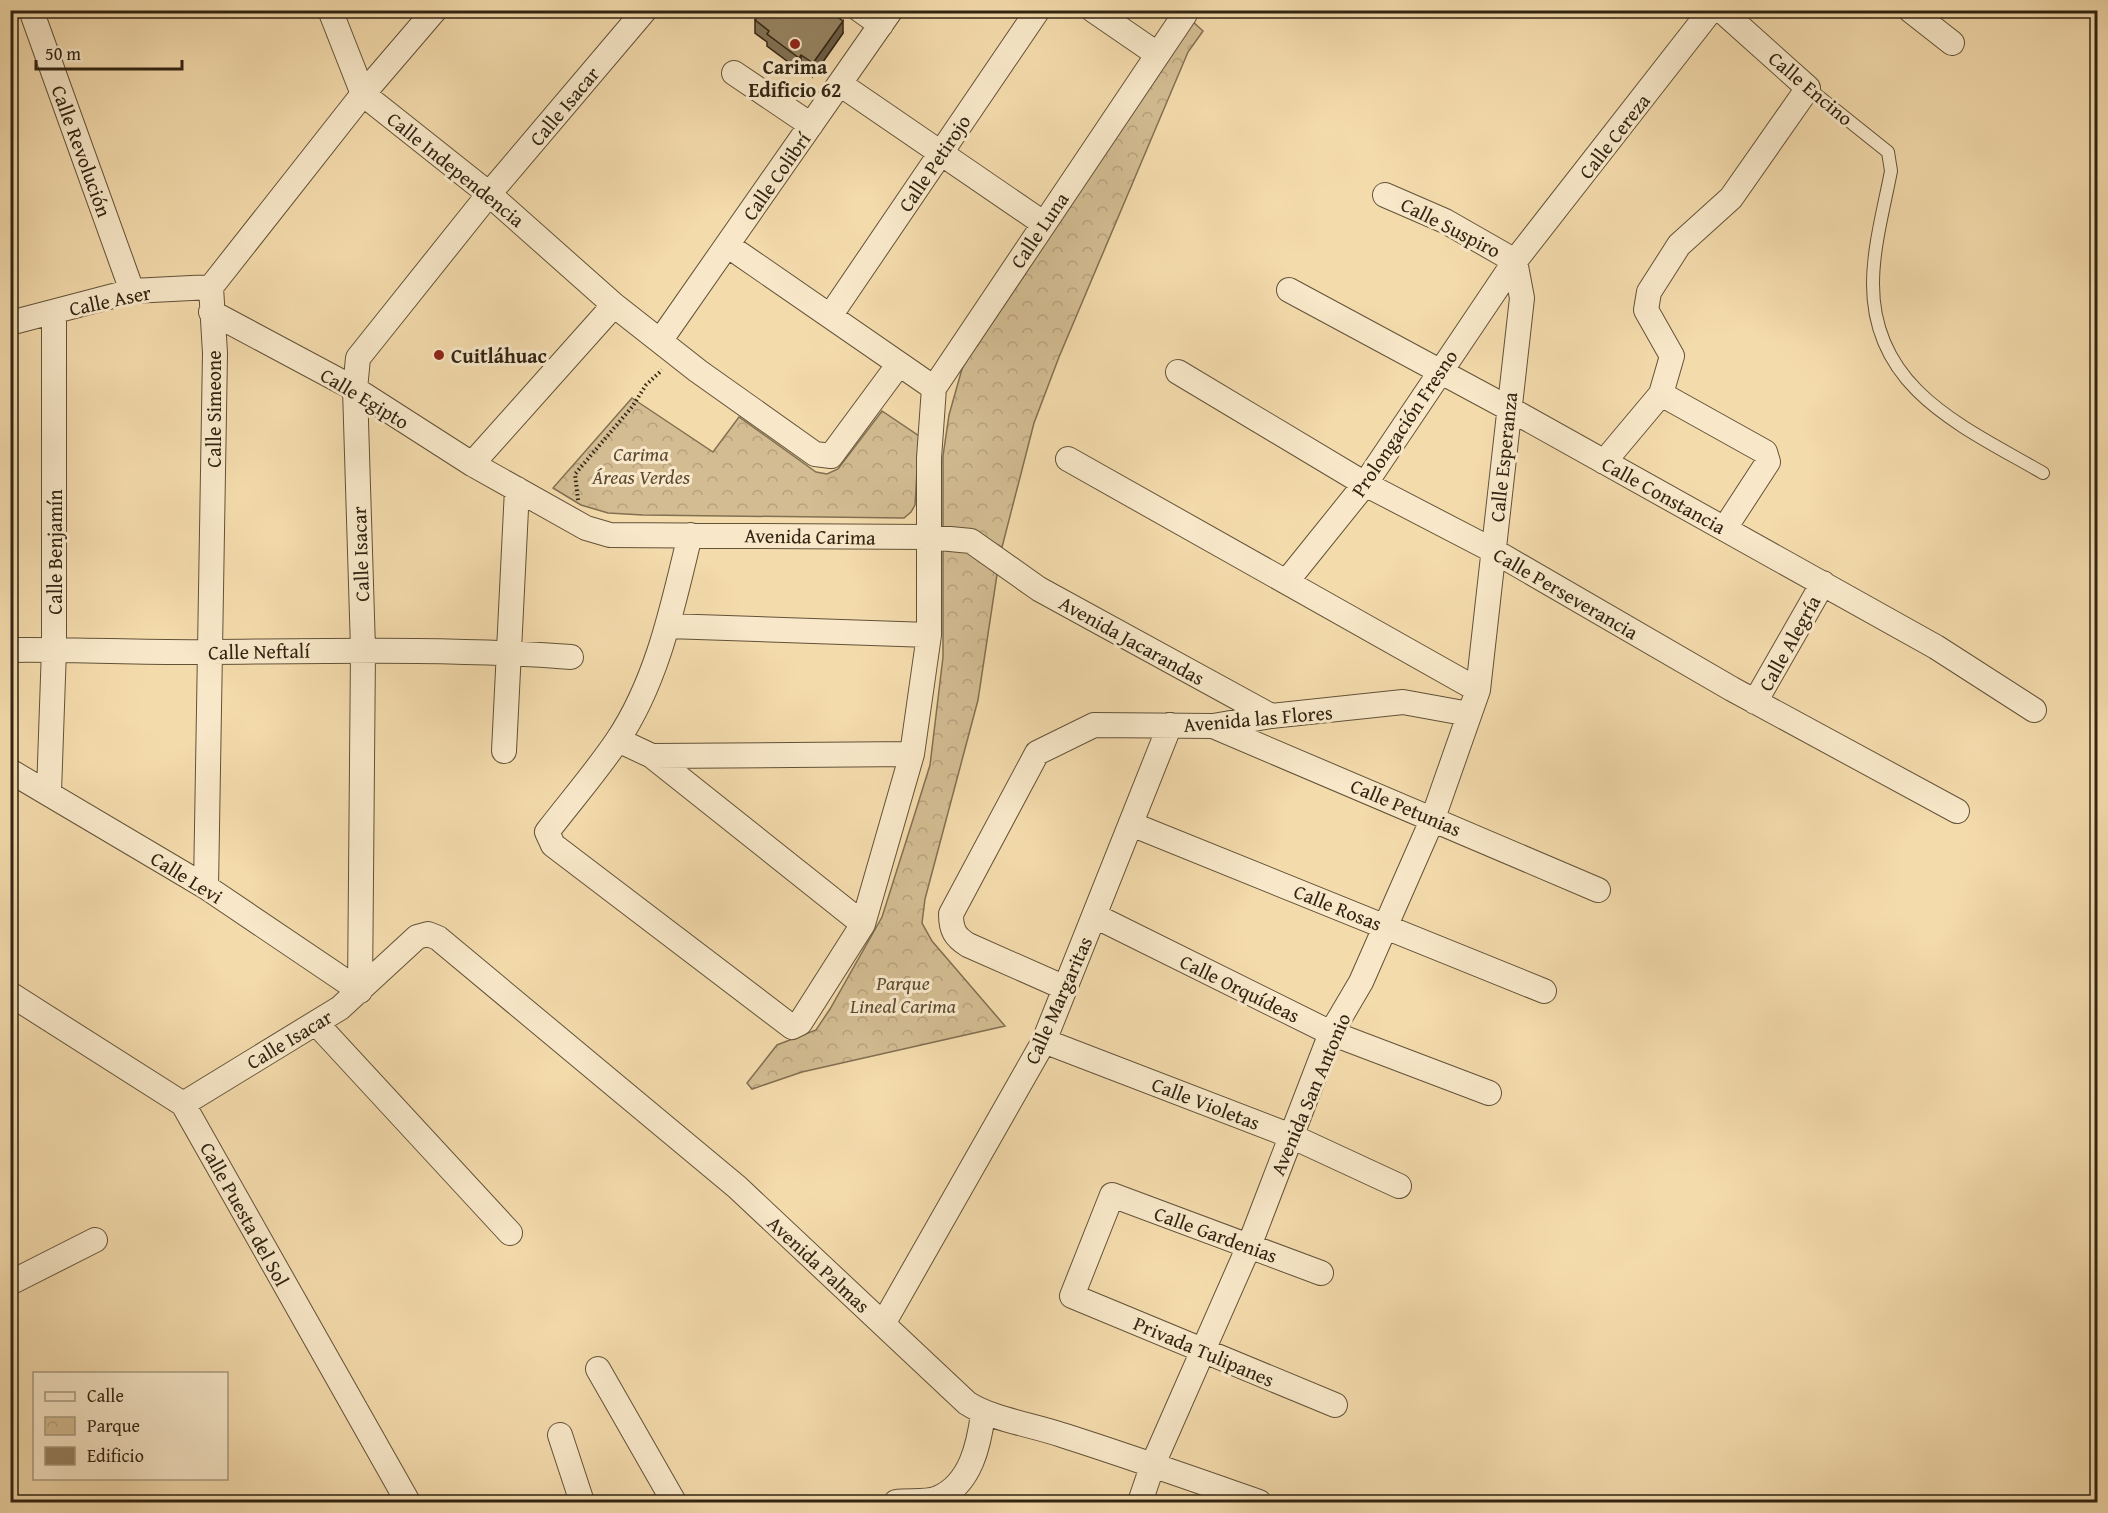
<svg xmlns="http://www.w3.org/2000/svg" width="2108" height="1513" viewBox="0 0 2108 1513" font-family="'Gentium Book Plus',serif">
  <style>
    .park { fill: url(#park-crowns); stroke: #827052; stroke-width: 1.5 }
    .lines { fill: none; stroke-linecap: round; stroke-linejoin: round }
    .service-casing { stroke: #625238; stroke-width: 14 }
    .minor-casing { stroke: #625238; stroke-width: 26 }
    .path { stroke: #312412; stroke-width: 4; stroke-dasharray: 1.5 3; stroke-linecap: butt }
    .service { stroke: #f8e8c9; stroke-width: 12 }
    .minor { stroke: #f8e8c9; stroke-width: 24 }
    .wall { fill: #817154; stroke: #312412; stroke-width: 1.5 }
    .shaded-wall { fill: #695c45; stroke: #312412; stroke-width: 1.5 }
    .building { fill: #968362; stroke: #312412; stroke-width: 1.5 }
    .poi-dot { fill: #8f2418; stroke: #f8e8c9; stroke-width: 2 }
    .labels { text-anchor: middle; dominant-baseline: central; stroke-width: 6; stroke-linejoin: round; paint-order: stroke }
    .poi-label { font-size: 20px; font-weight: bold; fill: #312412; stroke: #f8e8c9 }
    .street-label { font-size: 20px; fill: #312412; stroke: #f8e8c9 }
    .park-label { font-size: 20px; font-style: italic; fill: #5a4a32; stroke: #f8e8c9 }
  </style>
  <defs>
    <pattern id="park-crowns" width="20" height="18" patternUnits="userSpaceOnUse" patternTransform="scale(1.5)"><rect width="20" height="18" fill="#d3bc92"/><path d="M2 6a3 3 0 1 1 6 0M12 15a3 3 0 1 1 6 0" fill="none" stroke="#b6a17d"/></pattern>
  </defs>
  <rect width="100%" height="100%" fill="#f4dbac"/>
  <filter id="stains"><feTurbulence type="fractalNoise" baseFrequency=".00333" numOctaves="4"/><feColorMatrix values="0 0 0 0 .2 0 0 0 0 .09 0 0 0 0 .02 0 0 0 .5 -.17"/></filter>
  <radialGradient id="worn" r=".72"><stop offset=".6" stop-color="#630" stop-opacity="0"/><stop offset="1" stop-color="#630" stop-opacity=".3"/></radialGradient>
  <path class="park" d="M1191,20L1203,31L1188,52L1059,357L1034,423L1000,555L978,700L925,899L922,923L932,941L1005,1026L802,1072L752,1089L747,1083L777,1045L816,1030L830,1009L882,917L916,810L930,765L943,657V456L949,415L962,369L990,319Z
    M632,398L713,452L739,417L816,472L827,474L838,469L882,411L919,436L915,505L911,512L904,518L643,515L608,513L581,505L553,488Z"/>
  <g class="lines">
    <g class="service-casing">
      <path id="service" d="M1808,88L1888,152L1891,171C1884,208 1873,247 1873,284C1873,390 1964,427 2043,473"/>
    </g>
    <g class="minor-casing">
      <path id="minor" d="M31,10L132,291
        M330,10L363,94L489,194L614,305L698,371L815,454L831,456L899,364
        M860,10L881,25
        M1093,10L1157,54
        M1910,10L1952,43
        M734,73L811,125
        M840,84L1043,223
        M1385,195L1445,221L1515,261
        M727,245L934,388
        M1289,290L1508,408L1936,647L2034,710
        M211,312L355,389L472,464L586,528L610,535L929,537L971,541L1039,589L1271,716
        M830,316L1038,10
        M10,323L132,291L211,287
        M660,341L891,10
        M1178,372L1365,484L1494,551L1732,689L1957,811
        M1661,394L1765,452L1768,462L1725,528
        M1068,459L1478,690
        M1604,462L1661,394L1672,356L1646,310L1649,292L1679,245L1731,198L1808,88L1721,10
        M472,464L614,305
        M690,535C673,605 658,680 617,741C596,772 570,802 547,832L553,845L792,1027L800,1023L863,924L912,754L929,635V458L934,388L1185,14
        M1287,581L1365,484L1515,261L1711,10
        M668,626L929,635
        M10,650C77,649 144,653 211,652C331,651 451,648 571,657
        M1755,702L1823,583
        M1213,726L1598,890
        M618,740L652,756L912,754
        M504,751L517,489
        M652,756L863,924
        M10,771L206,887L360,991
        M49,792L54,649V313
        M1131,824L1544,991
        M206,887L215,353L211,287L363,94L435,10
        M1095,916L1331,1033L1489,1093
        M1063,987L968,945C955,937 951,930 951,914L1037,753L1094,725L1213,726L1271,716L1403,702L1469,714
        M360,991L363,649L355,389L358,358L489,194L645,10
        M10,994L183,1104L408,1502
        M316,1023L510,1233
        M1044,1041L1291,1136L1399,1186
        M183,1104L340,1008L417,937L428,934L438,938L737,1187L967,1403C991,1419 1033,1425 1062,1435C1128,1456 1193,1479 1259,1502
        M1321,1273L1112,1195L1072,1296L1335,1405
        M10,1283L95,1240
        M883,1324L1044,1041L1170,725
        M598,1369L674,1502
        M560,1435L582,1502
        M896,1502C908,1500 927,1503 938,1498C971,1484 979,1444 983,1414
        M1140,1502L1153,1464L1249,1246L1331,1033L1361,982L1433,818L1478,690L1522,298L1515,261"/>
    </g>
    <path class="path" d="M578,500L575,474L632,407L646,385L662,370"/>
    <use href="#service" class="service"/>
    <use href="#minor" class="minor"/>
  </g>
  <path class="wall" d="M840,19L843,33L813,76L801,67L799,70L767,46V42L755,33V20Z"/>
  <path class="shaded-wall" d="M840,11V23L836,16Z
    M843,21V33L813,76V63Z
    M801,55V67L799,70V58Z"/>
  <path class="building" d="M763,10H840L836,16L843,21L813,63L801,55L799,58L767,34L769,31L755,20Z"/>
  <g class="poi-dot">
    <circle cx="795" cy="44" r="6"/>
    <circle cx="439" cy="355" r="6"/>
  </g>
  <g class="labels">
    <g class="poi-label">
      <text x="795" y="66">Carima<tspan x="795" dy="23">Edificio 62</tspan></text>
      <text x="451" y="355" text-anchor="start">Cuitláhuac</text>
    </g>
    <g class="street-label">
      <text transform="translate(1811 88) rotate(40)">Calle Encino</text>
      <text transform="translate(564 106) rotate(-50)">Calle Isacar</text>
      <text transform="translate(1614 136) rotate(-52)">Calle Cereza</text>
      <text transform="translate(82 151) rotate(70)">Calle Revolución</text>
      <text transform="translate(934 163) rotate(-56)">Calle Petirojo</text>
      <text transform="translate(456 169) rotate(39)">Calle Independencia</text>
      <text transform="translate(776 176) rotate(-55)">Calle Colibrí</text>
      <text transform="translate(1451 227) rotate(27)">Calle Suspiro</text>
      <text transform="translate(1039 230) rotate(-56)">Calle Luna</text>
      <text transform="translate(110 300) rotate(-12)">Calle Aser</text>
      <text transform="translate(365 398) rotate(31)">Calle Egipto</text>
      <text transform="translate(213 409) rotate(-90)">Calle Simeone</text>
      <text transform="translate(1404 423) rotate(-56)">Prolongación Fresno</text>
      <text transform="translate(1503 457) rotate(-84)">Calle Esperanza</text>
      <text transform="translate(1664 495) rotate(29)">Calle Constancia</text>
      <text transform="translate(810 536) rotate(1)">Avenida Carima</text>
      <text transform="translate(54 552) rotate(-90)">Calle Benjamín</text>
      <text transform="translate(360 554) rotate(-92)">Calle Isacar</text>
      <text transform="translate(1566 593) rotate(30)">Calle Perseverancia</text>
      <text transform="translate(1132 640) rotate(29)">Avenida Jacarandas</text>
      <text transform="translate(1789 643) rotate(-61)">Calle Alegría</text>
      <text transform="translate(259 651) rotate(-1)">Calle Neftalí</text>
      <text transform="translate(1258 718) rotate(-5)">Avenida las Flores</text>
      <text transform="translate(1406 807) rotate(23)">Calle Petunias</text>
      <text transform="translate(187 877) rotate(32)">Calle Levi</text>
      <text transform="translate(1338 907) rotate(22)">Calle Rosas</text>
      <text transform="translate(1240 988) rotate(26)">Calle Orquídeas</text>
      <text transform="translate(1058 1000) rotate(-66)">Calle Margaritas</text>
      <text transform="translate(289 1039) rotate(-31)">Calle Isacar</text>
      <text transform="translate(1310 1094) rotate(-67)">Avenida San Antonio</text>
      <text transform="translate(1206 1103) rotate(21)">Calle Violetas</text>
      <text transform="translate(245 1214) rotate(61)">Calle Puesta del Sol</text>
      <text transform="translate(1216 1234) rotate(20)">Calle Gardenias</text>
      <text transform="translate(819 1264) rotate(43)">Avenida Palmas</text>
      <text transform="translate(1204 1351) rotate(23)">Privada Tulipanes</text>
    </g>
    <g class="park-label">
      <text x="641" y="453">Carima<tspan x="641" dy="23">Áreas Verdes</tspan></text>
      <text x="903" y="982">Parque<tspan x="903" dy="23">Lineal Carima</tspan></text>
    </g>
  </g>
  <rect width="2108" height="1513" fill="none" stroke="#f4dbac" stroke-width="36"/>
  <rect x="12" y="12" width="2084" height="1489" fill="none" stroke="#312412" stroke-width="3"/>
  <rect x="18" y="18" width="2072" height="1477" fill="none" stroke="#312412" stroke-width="1.5"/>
  <rect x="33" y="1372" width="195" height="108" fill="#f8e8c9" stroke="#a89a80" stroke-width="1.5"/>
  <rect x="45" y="1392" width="30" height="9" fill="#f8e8c9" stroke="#a89a80" stroke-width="1.5"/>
  <text x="87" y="1402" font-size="18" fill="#312412">Calle</text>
  <rect x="45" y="1417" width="30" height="18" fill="url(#park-crowns)" stroke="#a89a80" stroke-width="1.5"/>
  <text x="87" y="1432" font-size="18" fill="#312412">Parque</text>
  <rect x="45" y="1447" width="30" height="18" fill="#968362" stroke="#a89a80" stroke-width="1.5"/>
  <text x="87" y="1462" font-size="18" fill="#312412">Edificio</text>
  <path d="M36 60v9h146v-9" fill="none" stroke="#312412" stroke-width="3"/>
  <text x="45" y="60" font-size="18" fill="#312412" stroke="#f8e8c9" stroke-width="4.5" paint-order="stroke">50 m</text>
  <rect width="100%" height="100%" filter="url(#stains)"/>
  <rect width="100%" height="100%" fill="url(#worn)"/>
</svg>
